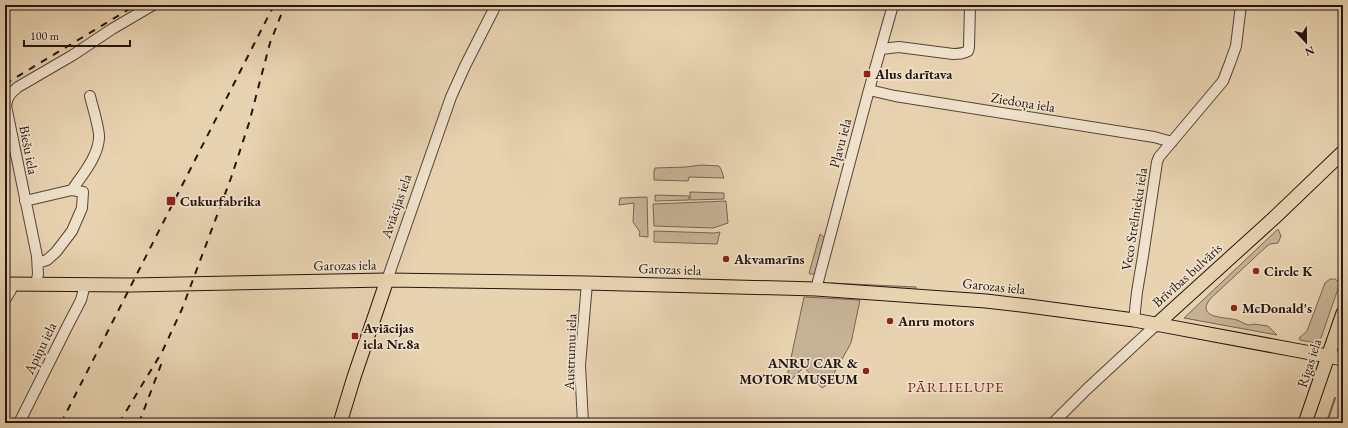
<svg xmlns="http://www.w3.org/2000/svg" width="1348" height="428" viewBox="0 0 1348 428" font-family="'EB Garamond',serif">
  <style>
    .green { fill: #c7b396; stroke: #766453 }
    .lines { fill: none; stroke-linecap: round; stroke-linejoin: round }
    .stream { stroke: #726050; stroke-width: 2 }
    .minor-casing { stroke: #564438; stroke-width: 12 }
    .major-casing { stroke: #251510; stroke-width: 15 }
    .minor { stroke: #f0e2cc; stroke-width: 10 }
    .major { stroke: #e8d3b1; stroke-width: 13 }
    .rail { stroke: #251510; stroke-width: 2; stroke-dasharray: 7 7; stroke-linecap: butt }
    .poi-dot { fill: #8f2418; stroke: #f0e2cc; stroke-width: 1.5 }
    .labels { text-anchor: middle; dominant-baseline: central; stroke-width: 3.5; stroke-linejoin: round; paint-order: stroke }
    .poi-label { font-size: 14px; font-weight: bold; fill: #251510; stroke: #f0e2cc; text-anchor: start }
    .street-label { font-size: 14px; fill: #251510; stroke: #f0e2cc }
    .neighbourhood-label { font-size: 15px; letter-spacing: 1px; fill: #7a1f14; stroke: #f0e2cc }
  </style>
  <rect width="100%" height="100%" fill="#e8d3b1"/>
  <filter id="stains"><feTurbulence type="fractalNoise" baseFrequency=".005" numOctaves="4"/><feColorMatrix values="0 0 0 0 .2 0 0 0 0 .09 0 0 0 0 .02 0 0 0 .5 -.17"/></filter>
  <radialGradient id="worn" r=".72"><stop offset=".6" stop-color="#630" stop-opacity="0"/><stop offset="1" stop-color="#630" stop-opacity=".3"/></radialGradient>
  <path class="green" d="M701,165L719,166L721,169L724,178L689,177L688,181L654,180V171L655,168L686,167Z
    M690,192L724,193V199L690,200Z
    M655,195L689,196V200L655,201Z
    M647,197L648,237L639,236L640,232L633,222L634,203L619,205L620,198Z
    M726,201L728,223L713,228L654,226L653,204Z
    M1278,229L1281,236L1278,243L1270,244L1267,246L1210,299C1195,319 1227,317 1237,320C1243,322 1247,327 1254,324L1268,326L1277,335L1184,318Z
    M654,231L714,233L720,232L717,244L654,242Z
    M820,234L825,238L815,274H810L809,273Z
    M1330,279H1335L1340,283L1320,341L1316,343L1300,340L1299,338L1307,331L1325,283Z
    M831,283L916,287V290L831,285Z
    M804,297L860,300L851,343L828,384L822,388L804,367L785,386Z"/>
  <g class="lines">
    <path class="stream" d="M1327,422L1335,398"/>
    <g class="minor-casing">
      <path id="minor" d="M881,49L899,47L953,54C959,54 963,54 968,51L969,47L970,5
        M869,90L895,96L1154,137L1172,142
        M25,201L72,190C82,175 98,157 99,138C100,130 92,105 90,96
        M38,263L47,260L56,252L72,231L82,208L83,192L72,190
        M387,280L451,97L465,66L496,5
        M36,285L38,274L37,256L6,106C7,96 11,93 18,87L73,55L112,29L153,5
        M816,289L869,90L893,5
        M5,300L11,290L12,285
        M1134,320L1137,292L1143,256L1157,162L1159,157L1223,81L1230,63L1236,46L1241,5
        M19,423L68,325L81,300L85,285
        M583,423L580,365L587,283
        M1053,423L1087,389L1156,325"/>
    </g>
    <g class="major-casing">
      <path id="major" d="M5,284L131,285L387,280L587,283L816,289L986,301L1029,306L1134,320L1343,359
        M1156,325L1274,218L1343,152
        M340,423L354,377L387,280
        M1305,423L1343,313"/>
    </g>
    <use href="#minor" class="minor"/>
    <use href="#major" class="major"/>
    <path class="rail" d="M5,84L136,5
      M61,423L274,5
      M119,423L162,352L182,309L231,178L249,123L270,43L285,5
      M139,423L162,362"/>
  </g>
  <g class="poi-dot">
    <rect x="863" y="70" width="8" height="8" rx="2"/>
    <rect x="166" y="196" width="10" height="10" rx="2"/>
    <circle cx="726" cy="259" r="4"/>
    <circle cx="1256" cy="271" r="4"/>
    <circle cx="1234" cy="308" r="4"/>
    <circle cx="890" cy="321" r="4"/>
    <rect x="351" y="332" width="8" height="8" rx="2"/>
    <circle cx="866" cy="371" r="4"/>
  </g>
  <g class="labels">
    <g class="poi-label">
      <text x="875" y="74">Alus darītava</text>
      <text x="180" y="201">Cukurfabrika</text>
      <text x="734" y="259">Akvamarīns</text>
      <text x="1264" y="271">Circle K</text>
      <text x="1242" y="308">McDonald's</text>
      <text x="898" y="321">Anru motors</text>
      <text x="363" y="328">Aviācijas<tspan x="363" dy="16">iela Nr.8a</tspan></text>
      <text x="858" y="363" text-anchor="end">ANRU CAR &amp;<tspan x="858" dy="16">MOTOR MUSEUM</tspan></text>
    </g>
    <g class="street-label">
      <text transform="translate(1023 102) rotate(9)">Ziedoņa iela</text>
      <text transform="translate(840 143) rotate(-75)">Pļavu iela</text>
      <text transform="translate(29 150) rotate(79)">Biešu iela</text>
      <text transform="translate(396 206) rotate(-71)">Aviācijas iela</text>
      <text transform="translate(1134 219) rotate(-81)">Veco Strēlnieku iela</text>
      <text transform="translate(345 265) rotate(-1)">Garozas iela</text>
      <text transform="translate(670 269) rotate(2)">Garozas iela</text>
      <text transform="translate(1187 275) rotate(-42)">Brīvības bulvāris</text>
      <text transform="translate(994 286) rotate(6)">Garozas iela</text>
      <text transform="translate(40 348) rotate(-64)">Apiņu iela</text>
      <text transform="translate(570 352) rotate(-88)">Austrumu iela</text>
      <text transform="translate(1309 363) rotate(-72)">Rīgas iela</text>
    </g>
    <g class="neighbourhood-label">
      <text x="956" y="386">PĀRLIELUPE</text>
    </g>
  </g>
  <rect width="1348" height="428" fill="none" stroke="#e8d3b1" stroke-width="20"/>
  <rect x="6" y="6" width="1336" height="416" fill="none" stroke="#251510" stroke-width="2"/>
  <rect x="10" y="10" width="1328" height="408" fill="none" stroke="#251510"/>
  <g transform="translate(1306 42) rotate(158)" stroke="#f0e2cc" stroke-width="3" paint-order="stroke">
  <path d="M0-3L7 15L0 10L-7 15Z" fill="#251510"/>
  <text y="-6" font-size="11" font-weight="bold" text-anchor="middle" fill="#251510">N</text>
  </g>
  <path d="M24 40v6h106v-6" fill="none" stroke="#251510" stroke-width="2"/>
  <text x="30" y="40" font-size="12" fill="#251510" stroke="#f0e2cc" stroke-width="3" paint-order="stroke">100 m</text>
  <rect width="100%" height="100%" filter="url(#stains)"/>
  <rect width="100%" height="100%" fill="url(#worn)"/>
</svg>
